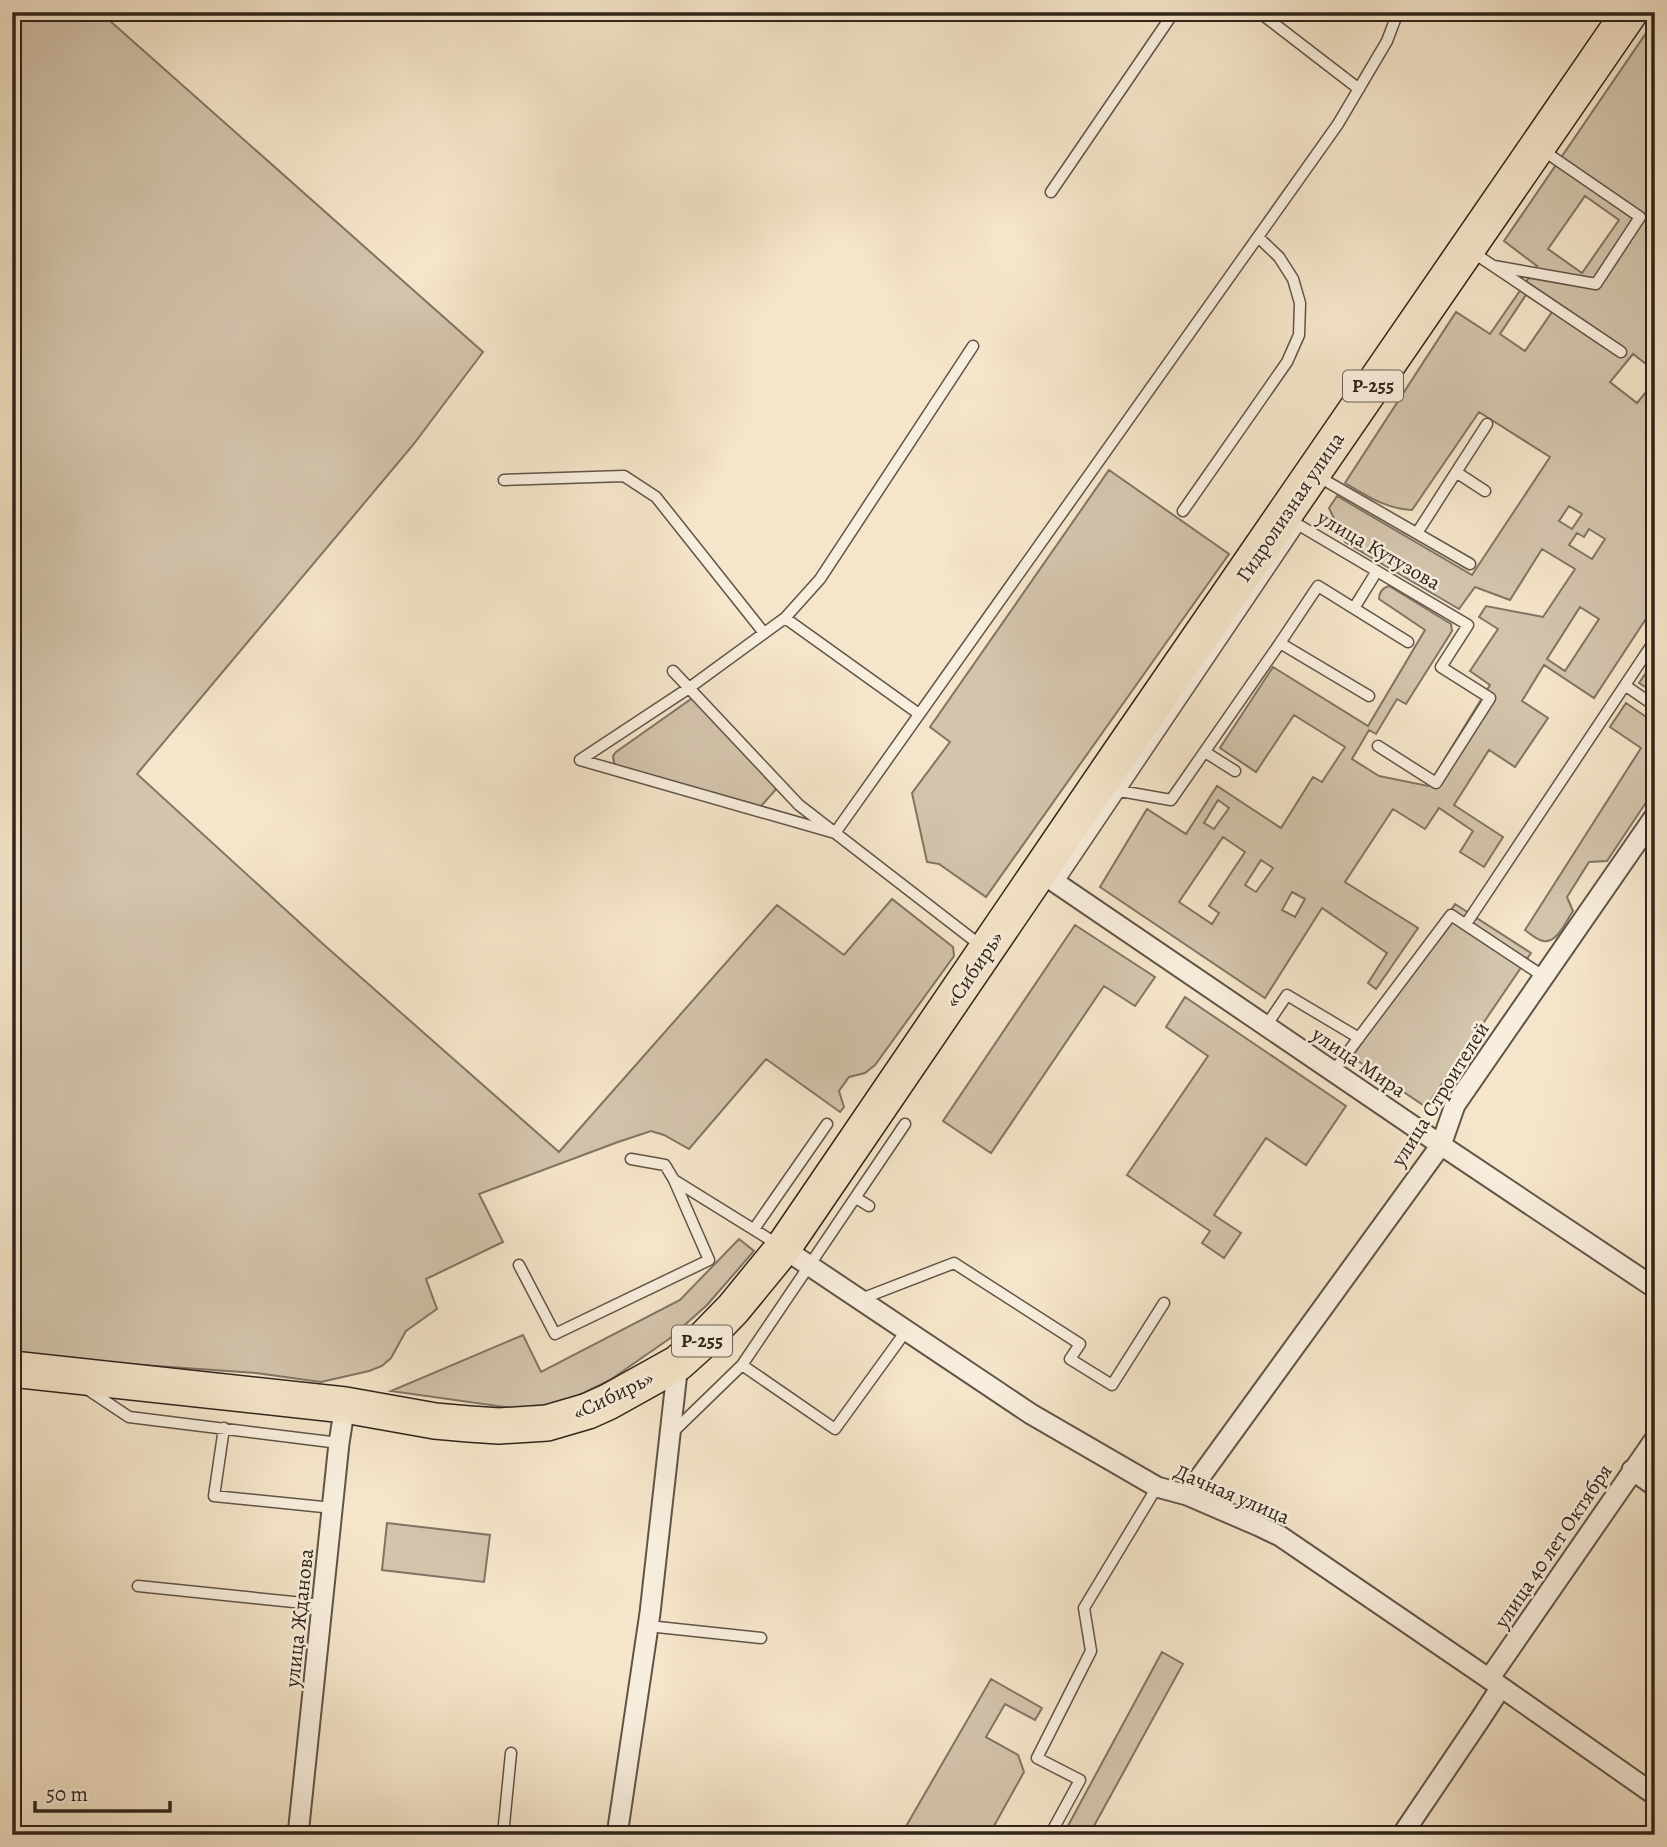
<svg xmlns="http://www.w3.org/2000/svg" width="1667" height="1847" viewBox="0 0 1667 1847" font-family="Alegreya,serif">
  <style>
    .green { fill: #d3c4ac; stroke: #817464; stroke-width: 2; fill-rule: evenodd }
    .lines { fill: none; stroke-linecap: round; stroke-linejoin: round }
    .lane-casing { stroke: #605447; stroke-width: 13 }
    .street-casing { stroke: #605447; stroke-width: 23 }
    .highway-casing { stroke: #2f241b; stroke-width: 38 }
    .lane { stroke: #f8eedd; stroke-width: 10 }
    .street { stroke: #f8eedd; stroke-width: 19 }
    .highway { stroke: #f5e5ca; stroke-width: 35 }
    .labels { text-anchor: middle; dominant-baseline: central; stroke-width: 5; stroke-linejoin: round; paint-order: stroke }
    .shield { fill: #f8eedd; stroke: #6b6155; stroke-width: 2 }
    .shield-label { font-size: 19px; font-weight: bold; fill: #2f241b }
    .street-label { font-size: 21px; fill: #2f241b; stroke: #f8eedd }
  </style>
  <rect width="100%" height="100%" fill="#f5e5ca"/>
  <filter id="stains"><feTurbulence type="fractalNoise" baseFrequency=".00286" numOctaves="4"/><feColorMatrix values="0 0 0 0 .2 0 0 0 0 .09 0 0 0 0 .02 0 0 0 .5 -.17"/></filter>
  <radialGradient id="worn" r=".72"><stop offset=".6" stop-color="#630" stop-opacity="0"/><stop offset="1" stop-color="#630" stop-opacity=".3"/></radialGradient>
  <path class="green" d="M12,12H100L483,352L413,445L137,774L323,944L559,1152L777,905L844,955L892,899L953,947L954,956L875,1065L865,1073L849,1077L839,1091L844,1107L840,1112L766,1059L689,1149L664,1135L651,1131L618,1142L479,1194L503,1242L426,1279L437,1309L406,1331L391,1358L382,1366L369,1371L321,1382L256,1373L113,1363L12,1352Z
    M1655,20V371L1633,354L1610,382L1637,403L1655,381V605L1594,698L1544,665L1522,701L1548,718L1515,767L1489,750L1454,805L1503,837L1484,867L1460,852L1473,831L1439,808L1425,829L1393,809L1345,882L1418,928L1376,989L1368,983L1387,953L1322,908L1265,998L1100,887L1147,809L1186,834L1217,786L1281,828L1313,777L1322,782L1345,747L1294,715L1256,772L1220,748L1273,667L1368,726L1425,630L1379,599C1379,592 1382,588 1389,586L1451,624L1452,631L1406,704L1397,699L1376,734L1369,730L1352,759L1379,776L1428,786L1490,685L1470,671L1498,629L1479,617L1486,606L1543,617L1575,569L1542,549L1510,600L1475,587L1459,609L1345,542L1329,508L1337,496L1472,575L1550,457L1479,412L1412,510C1386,509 1367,496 1345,483L1456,312L1490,334L1537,266L1504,241ZM1585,196L1619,220L1582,273L1548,249ZM1526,295L1552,312L1525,351L1500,334ZM1569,506L1582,514L1572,529L1559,521ZM1589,529L1605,539L1592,559L1569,545L1577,533L1584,537ZM1580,607L1599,619L1565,671L1547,659ZM1218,800L1229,808L1214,829L1204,823ZM1223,837L1245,852L1209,906L1219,913L1212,924L1179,902ZM1261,860L1273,868L1256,892L1245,885ZM1292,892L1305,899L1295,917L1282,910Z
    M1109,470L1229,554L986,897L939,864L927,862L912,793L950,742L930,727Z
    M1648,670L1655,675V693L1639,683Z
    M691,699H699L778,787L761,806L617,766L614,763L613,756L616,752Z
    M1626,703L1655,723V789L1607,861L1589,862L1567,897L1573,911C1566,921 1556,947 1540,940C1535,938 1529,933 1525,930L1641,748L1610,727Z
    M1455,904L1531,953L1426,1107L1352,1057Z
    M1075,925L1155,977L1135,1006L1104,986L991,1153L943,1121Z
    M1185,997L1346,1106L1306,1165L1266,1138L1214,1215L1241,1233L1224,1258L1202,1243L1210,1231L1127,1175L1208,1056L1166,1027Z
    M739,1239L754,1251L707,1305L669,1339L610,1380L569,1400L548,1406L519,1409L391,1391L523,1335L541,1372L680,1300Z
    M387,1523L490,1535L484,1582L382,1570Z
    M1162,1652L1183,1664L1089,1835H1063Z
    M991,1679L1042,1708L1035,1720L1005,1704L986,1737L1018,1755L1024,1772L989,1835H901Z"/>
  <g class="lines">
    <g class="lane-casing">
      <path id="lane" d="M1259,12L1359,89
        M1051,192L1174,12
        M1471,251L1621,352
        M1494,266L1596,284L1640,217L1541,149
        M973,346L820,579L785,618L689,688L580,760L835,833L1338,124L1387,41L1398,12
        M1456,472L1485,491
        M1319,477L1470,564
        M504,480L624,476L656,497L764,633
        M1183,511L1287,362L1299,335L1300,303L1293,279L1279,257L1258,237
        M1287,518L1468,625L1441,667L1490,698L1436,783L1378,746
        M1417,533L1487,424
        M1354,608L1377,571
        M785,618L919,714
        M1280,643L1318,586L1408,642
        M673,671L799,805L980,945
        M1626,686L1655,706
        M1205,752L1235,771
        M1120,791L1171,800L1280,643L1369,696
        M1057,884L1299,525
        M1466,924L1655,640
        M1266,1026L1287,995L1359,1038
        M1333,1072L1451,915L1543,976
        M631,1159L665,1165L674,1180
        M856,1198L869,1206
        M754,1229L827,1124
        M519,1265L555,1334L709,1260L674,1180L777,1244
        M861,1299L954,1263L1080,1344L1070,1359L1112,1385L1164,1303
        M742,1365L905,1124
        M87,1389L129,1417L339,1443
        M224,1428L214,1496L333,1508
        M672,1433L742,1365L835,1429L906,1331
        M138,1586L323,1605
        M648,1626L761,1638
        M503,1835L511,1753
        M1050,1835L1080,1780L1037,1758L1091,1651L1084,1608L1157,1487"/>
    </g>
    <g class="street-casing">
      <path id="street" d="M1040,872L1441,1145L1655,1288
        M783,1248L1031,1414L1157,1487L1187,1495L1259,1526L1280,1536L1501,1687L1655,1795
        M1632,1470L1655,1486
        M1187,1495L1441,1145L1455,1105L1655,816
        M1489,1679L1655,1439
        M298,1835L339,1443L345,1405
        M617,1835L650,1613L678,1363
        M1402,1835L1481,1718L1501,1687"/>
    </g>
    <g class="highway-casing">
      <path id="highway" d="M12,1369L345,1405L435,1421L469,1424L499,1426L547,1423L588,1411L608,1402L678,1363L698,1345L733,1309L783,1248L1116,759L1630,12"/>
    </g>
    <use href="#lane" class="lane"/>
    <use href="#street" class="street"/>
    <use href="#highway" class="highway"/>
  </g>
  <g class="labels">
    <g class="shield">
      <rect x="1343" y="370.5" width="60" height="31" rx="5"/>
      <rect x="672" y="1325.5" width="60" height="31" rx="5"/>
    </g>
    <g class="shield-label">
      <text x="1373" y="386">Р-255</text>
      <text x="702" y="1341">Р-255</text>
    </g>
    <g class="street-label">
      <text transform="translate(1290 507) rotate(-56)">Гидролизная улица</text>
      <text transform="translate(1379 550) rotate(30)">улица Кутузова</text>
      <text transform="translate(974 969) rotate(-56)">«Сибирь»</text>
      <text transform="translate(1359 1062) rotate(34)">улица Мира</text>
      <text transform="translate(1440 1094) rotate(-58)">улица Строителей</text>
      <text transform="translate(613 1395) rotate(-26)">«Сибирь»</text>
      <text transform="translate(1232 1494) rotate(23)">Дачная улица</text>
      <text transform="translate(1553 1546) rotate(-56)">улица 40 лет Октября</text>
      <text transform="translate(299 1618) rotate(-84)">улица Жданова</text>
    </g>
  </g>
  <rect width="1667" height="1847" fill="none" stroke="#f5e5ca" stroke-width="42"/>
  <rect x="14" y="14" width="1639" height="1819" fill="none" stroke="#2f241b" stroke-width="3.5"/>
  <rect x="21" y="21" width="1625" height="1805" fill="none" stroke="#2f241b" stroke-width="2"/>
  <path d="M35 1801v10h135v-10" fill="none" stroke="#2f241b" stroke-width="3.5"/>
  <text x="46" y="1801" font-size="21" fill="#2f241b" stroke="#f8eedd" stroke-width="5" paint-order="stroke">50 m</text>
  <rect width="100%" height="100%" filter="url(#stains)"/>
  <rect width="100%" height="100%" fill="url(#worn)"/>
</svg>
